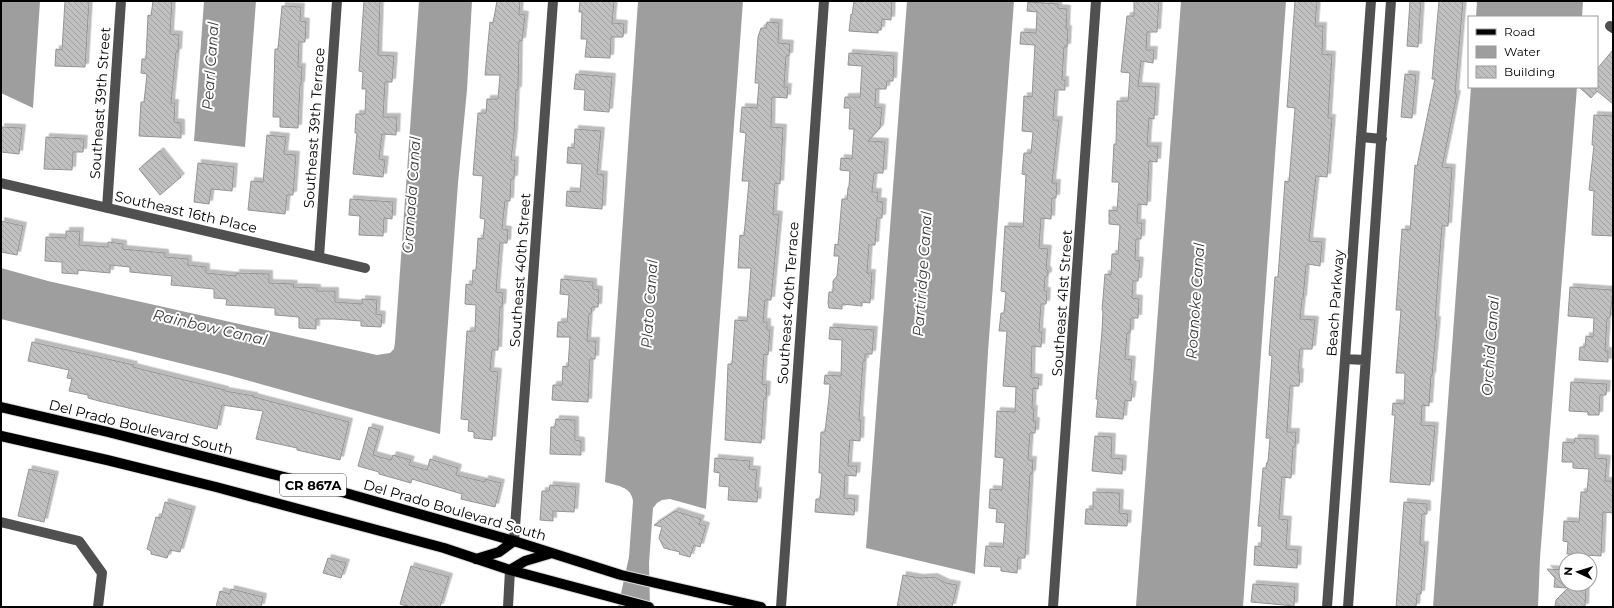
<svg xmlns="http://www.w3.org/2000/svg" width="1614" height="608" viewBox="0 0 1614 608" font-family="Montserrat,sans-serif">
  <style>
    .water { fill: #9e9e9e }
    .building { fill: url(#building-back-hatch); stroke: #949494; filter: url(#shadow) }
    .lines { fill: none; stroke-linecap: round; stroke-linejoin: round }
    .major-casing { stroke: #dbdbdb; stroke-width: 12 }
    .minor { stroke: #505050; stroke-width: 10 }
    .major { stroke: #000; stroke-width: 10 }
    .labels { text-anchor: middle; dominant-baseline: central; stroke-width: 4; stroke-linejoin: round; paint-order: stroke }
    .shield { fill: #fff; stroke: #4c4c4c; stroke-width: 1 }
    .shield-label { font-size: 13px; font-weight: bold; fill: #000 }
    .street-label { font-size: 14px; fill: #000; stroke: #fff }
    .water-label { font-size: 15px; font-style: italic; fill: #3f3f3f; stroke: #fff }
  </style>
  <defs>
    <pattern id="building-back-hatch" width="6" height="6" patternUnits="userSpaceOnUse"><rect width="6" height="6" fill="#c0c0c0"/><path d="M-1 5l2 2M0 0l6 6M5-1l2 2" fill="none" stroke="#a3a3a3"/></pattern>
    <filter id="shadow"><feDropShadow dx="3.5" dy="-3.5" stdDeviation="0" flood-color="#0004"/></filter>
  </defs>
  <rect width="100%" height="100%" fill="#fff"/>
  <path class="water" d="M1,1H40L33,108L1,93Z
    M204,1H256L245,147L194,141Z
    M419,1H472L467,90L458,183L440,434L228,375L1,319V268L48,281L377,355L390,353L394,349L395,342Z
    M638,1H743L706,509L670,499L662,500L657,503L653,508L649,563L650,607H618L629,557L633,501C631,486 617,486 605,482Z
    M907,1H1014L988,352L975,574L866,548Z
    M1181,1H1286L1243,607L1136,606Z
    M1477,1H1583L1582,17H1476Z
    M1471,87H1577L1540,558L1538,607H1433Z"/>
  <path class="building" d="M65,1H89L85,67L55,66L56,49L62,50Z
    M153,1H172L170,34L179,35L178,52H176L171,103H175L174,122L181,123V138L139,136L141,102H144L147,74L141,73L142,59H146L148,15L151,16Z
    M364,1H380L378,55L394,56L392,82H385L383,117H397L396,135L382,134L379,159L385,160L383,177L353,174L357,133H355L356,114H365L366,89H362L363,72L359,71Z
    M497,1H520L519,14L525,15L522,41H519L518,90H516L514,135L511,160H515L514,179H511L510,201H505L502,229L508,230L507,243H500L496,292L503,293L502,307H500L498,350H492L490,371L498,372L492,440L474,438V432L468,431L469,420L461,419L467,331H475L476,305L465,304L466,284L472,285L473,270H476L478,238L483,239L485,219L480,218L483,176L473,175L478,113H486L487,99H498L500,75H485L490,22L493,23Z
    M580,1H614L612,23L624,24L623,37H611L610,58L585,57L587,39H581L582,12H579Z
    M854,1H892L891,20L882,19L881,30H878V33L849,31L851,14L852,15Z
    M1134,1H1159L1157,32H1147L1146,50H1154L1153,63L1141,61L1138,86L1156,87L1154,119L1149,118L1147,146H1158L1157,162L1149,161L1147,205L1138,204L1137,223H1142L1141,239H1136L1135,260L1140,261L1138,281H1133L1132,298L1139,299L1138,318H1131L1130,333H1127L1125,359L1132,360L1130,384L1133,385L1131,401L1125,400L1123,419L1096,417L1098,399H1096L1102,331L1103,311L1102,310L1105,274L1111,275L1112,254H1118L1120,225L1109,224V210L1117,211L1119,182H1112L1114,144H1116L1117,101H1128L1130,73L1121,72L1127,16H1134Z
    M1295,1H1317L1315,26H1323L1322,54L1332,55L1328,118H1332L1327,177L1316,176L1309,241L1322,242L1320,266L1308,264L1306,266L1303,299H1302L1300,319L1315,320L1312,349H1300L1298,372H1300L1299,386H1290L1287,432H1296L1295,447H1293L1291,478L1282,477L1279,519L1288,520L1286,549L1298,550L1297,568L1254,565L1255,546L1261,547L1262,526H1258L1263,468H1266L1267,462H1268L1270,438H1266L1272,356L1269,355L1275,277H1278L1285,181L1289,182L1295,108L1287,107Z
    M1410,1H1421L1418,47L1407,46Z
    M1439,1H1463L1455,94H1457L1442,167L1452,168L1448,226H1442L1435,320H1437L1432,376H1431L1429,406L1422,405L1421,425L1435,426L1430,485L1390,482L1395,415H1392L1393,403L1404,404L1405,373H1396L1401,310H1396L1402,229L1410,230L1415,165L1417,166L1435,79H1432Z
    M1028,2L1058,4V8L1067,9L1066,29H1068L1067,47H1064L1062,80H1065V90H1055L1053,120H1059L1052,183H1057L1056,198H1052L1051,219L1041,218L1039,248L1048,249L1046,269L1048,271V275L1045,277L1044,291H1047L1046,304H1041L1039,332H1042L1041,347L1032,346L1031,377L1039,378L1038,389L1033,388L1032,409H1034L1033,421H1036L1035,433H1030L1028,460H1033L1032,474H1030L1025,558H1018L1017,573L1001,571V567L984,566L986,546L1003,547L1005,523L996,522L997,509L989,508L990,489L1002,490L1004,458L995,457L997,411L1015,412L1016,387L1003,386L1007,331H999L1001,313H1004L1006,292L1001,291L1005,226L1023,227L1026,175L1022,174L1024,153H1031L1033,132L1022,131L1024,96L1032,97L1035,45L1020,44L1021,32L1036,33L1037,12L1027,11Z
    M282,6L301,7L300,21L306,22L305,42H299L298,67H302L301,85H300L298,128L280,127V117H273L275,49H278Z
    M767,22L779,23L778,43L790,44L789,56H786L784,87H788L787,98L772,97L771,127L783,128L780,184L775,183L773,214L779,215L771,300H765L763,322H767V330H770L768,355L764,354L762,384L767,385L766,399H764L761,443L725,440L728,364H732L735,320L747,321L751,268H738L740,235L744,236L749,181H742L746,133L740,132L742,107L757,108L759,83H755L758,37L761,28H766Z
    M1613,50V104L1597,91L1591,98L1579,87H1597V69Z
    M849,53L894,56L893,81H887L886,89H876L875,107L882,108L880,128L868,141L885,142L883,173H874L872,192H878L877,201L883,202L882,218H877L875,245H869L867,273H872L870,303L862,302V306L842,304V309L829,308L828,303L829,292H833V281L837,276L839,256H834L835,244L838,245L842,199H847L848,188L849,186L850,171L840,170L841,158L852,159L854,129H849L850,108H844L845,97H860L862,66L848,65Z
    M576,74L612,77L609,112L584,110L585,90L574,89Z
    M1405,74L1416,75L1412,118L1401,117Z
    M1594,115L1613,116V236L1592,235L1594,191L1589,190L1594,145H1592Z
    M1,127L22,128L19,154L1,152Z
    M575,129L601,131L597,174L604,175L602,209L566,206L567,191L580,192L582,164L567,163L568,147L574,148Z
    M267,135L286,137L284,154L296,155L293,195H287L285,214L248,210L251,181L263,182Z
    M46,137L84,139L83,152H73L72,170L44,169Z
    M160,151L181,177L160,195L139,169Z
    M198,163L234,167L232,191L211,189L209,204L194,202Z
    M350,199L393,202L392,219L384,218L383,236L359,235L360,216L349,215Z
    M1,221L23,226L17,255L1,252Z
    M66,231H80L79,245L108,247V242L123,244V249L165,253V257L188,259V265L206,267V273L236,276V273L269,274V283L294,284L293,287L317,288V291H335V302L362,304V299L377,300L376,314L382,315L381,327L361,326V321L334,319H316V329L299,328V317L275,315V308L226,305L227,299L214,298V289L171,285L172,276L130,272V267L110,265V273L78,270V274L62,273V262L45,261L46,237L66,238Z
    M561,279L593,282V289L599,290L598,307H592L591,314H589L587,341H596L595,359H590L588,402L552,400L553,385H562L563,366L568,367L570,337H557L558,322H567L569,295L560,294Z
    M1570,287L1613,290L1610,317L1607,319L1605,351H1608V362L1579,360L1580,347H1585L1586,336L1593,337L1594,318L1568,316Z
    M830,327L874,330L872,354H865V361H863L859,420H861L860,441L850,440L848,466H857L856,476L845,475L844,498L855,499L854,515L815,512L816,499H820L822,473H819L821,432H825L829,397L830,384H824L825,375L841,376L842,340L829,339Z
    M32,342L134,365L133,367L225,390V391L254,396V397L349,422L340,460L297,450V448L256,439L263,411L222,405L217,429L99,401L88,398V395L69,391L72,379L67,378L69,370L28,361Z
    M1571,382L1607,384L1606,395H1600L1599,415H1588V412L1569,411Z
    M556,419L575,420V440L581,441V455L550,454L551,427H555Z
    M369,427L380,430L373,455L391,460L393,455L411,460L409,465L427,470L430,459L458,468L456,475L485,482V479L501,483L495,507L461,499L462,494L412,479L411,483L379,474V472L358,466Z
    M1095,436L1112,437L1111,458L1123,459L1122,474L1092,471Z
    M1575,438L1595,439V458L1607,459L1605,481H1613V513L1603,512L1601,556L1567,554L1568,542L1563,541L1564,521L1579,522L1581,492H1587L1589,469L1573,468V462H1562L1563,442L1574,443Z
    M715,458L750,461L749,469L757,470L755,491H758L757,502L728,500L729,487L719,486L720,473L714,472Z
    M29,469L55,475L44,522L18,516Z
    M550,485L576,487L574,512L553,511V521L540,520L542,491H549Z
    M1093,492L1120,493L1119,513L1128,514L1127,526L1085,524L1086,509H1093Z
    M165,502L192,510L180,552L170,550L167,558L151,554V551L147,549L156,517L161,518Z
    M1404,502L1427,504V514H1422L1420,545H1425L1421,594H1417L1416,607H1396Z
    M675,511L701,519L699,524L706,526L700,547L694,545L690,557L679,554L680,552L664,548L659,538L662,527L654,525Z
    M328,558L346,563L341,578L323,573Z
    M411,566L449,577L440,607H410L400,604Z
    M1547,569L1566,570V588L1554,587L1555,578Z
    M903,575L920,578L934,577L946,583L957,585L952,607H897Z
    M1253,584L1295,587L1294,606L1251,602Z
    M1572,584H1586L1585,607L1555,606L1556,600Z
    M231,589L263,597L261,607H216L220,591L230,594Z"/>
  <g class="lines">
    <g class="major-casing">
      <path id="major" d="M1,407L108,432L335,490L514,541L621,575L761,607
        M1,436L107,460L216,487L444,548L510,570L649,607
        M476,559L499,552L514,541
        M510,570L525,561L552,553"/>
    </g>
    <path class="minor" d="M1610,26L1613,28
      M1361,137L1382,139
      M1,183L365,268
      M107,208L121,1
      M319,257L337,1
      M1345,359L1365,360
      M1,522L79,541L102,573L98,607
      M514,541L553,1
      M508,607L510,570
      M781,607L824,1
      M1053,607L1096,1
      M1327,607L1371,1
      M1348,607C1362,405 1378,203 1391,1"/>
    <use href="#major" class="major"/>
  </g>
  <g class="labels">
    <rect class="shield" x="280" y="474" width="66" height="22" rx="3"/>
    <g class="shield-label">
      <text x="313" y="485">CR 867A</text>
    </g>
    <g class="street-label">
      <text transform="translate(100 103) rotate(-86)">Southeast 39th Street</text>
      <text transform="translate(314 128) rotate(-86)">Southeast 39th Terrace</text>
      <text transform="translate(186 212) rotate(13)">Southeast 16th Place</text>
      <text transform="translate(520 270) rotate(-86)">Southeast 40th Street</text>
      <text transform="translate(788 303) rotate(-86)">Southeast 40th Terrace</text>
      <text transform="translate(1062 303) rotate(-86)">Southeast 41st Street</text>
      <text transform="translate(1335 303) rotate(-86)">Beach Parkway</text>
      <text transform="translate(141 427) rotate(14)">Del Prado Boulevard South</text>
      <text transform="translate(455 510) rotate(16)">Del Prado Boulevard South</text>
    </g>
    <g class="water-label">
      <text transform="translate(210 66) rotate(-86)">Pearl Canal</text>
      <text transform="translate(411 195) rotate(-86)">Granada Canal</text>
      <text transform="translate(922 274) rotate(-86)">Partiridge Canal</text>
      <text transform="translate(1195 301) rotate(-86)">Roanoke Canal</text>
      <text transform="translate(649 304) rotate(-86)">Plato Canal</text>
      <text transform="translate(210 327) rotate(13)">Rainbow Canal</text>
      <text transform="translate(1490 346) rotate(-86)">Orchid Canal</text>
    </g>
  </g>
  <rect width="1614" height="608" fill="none" stroke="#000000" stroke-width="4"/>
  <rect x="1468" y="16" width="130" height="72" fill="#ffffff" stroke="#999999"/>
  <rect x="1476" y="29" width="20" height="6" fill="#000000" stroke="#999999"/>
  <text x="1504" y="36" font-size="12" fill="#000000">Road</text>
  <rect x="1476" y="46" width="20" height="12" fill="#9e9e9e" stroke="#999999"/>
  <text x="1504" y="56" font-size="12" fill="#000000">Water</text>
  <rect x="1476" y="66" width="20" height="12" fill="url(#building-back-hatch)" stroke="#999999"/>
  <text x="1504" y="76" font-size="12" fill="#000000">Building</text>
  <g transform="translate(1578 572) rotate(274)"><circle r="19" fill="#ffffff" stroke="#999999"/>
  <path d="M0-3L7 15L0 10L-7 15Z" fill="#000000"/>
  <text y="-6" font-size="11" font-weight="bold" text-anchor="middle" fill="#000000">N</text>
  </g>
</svg>
